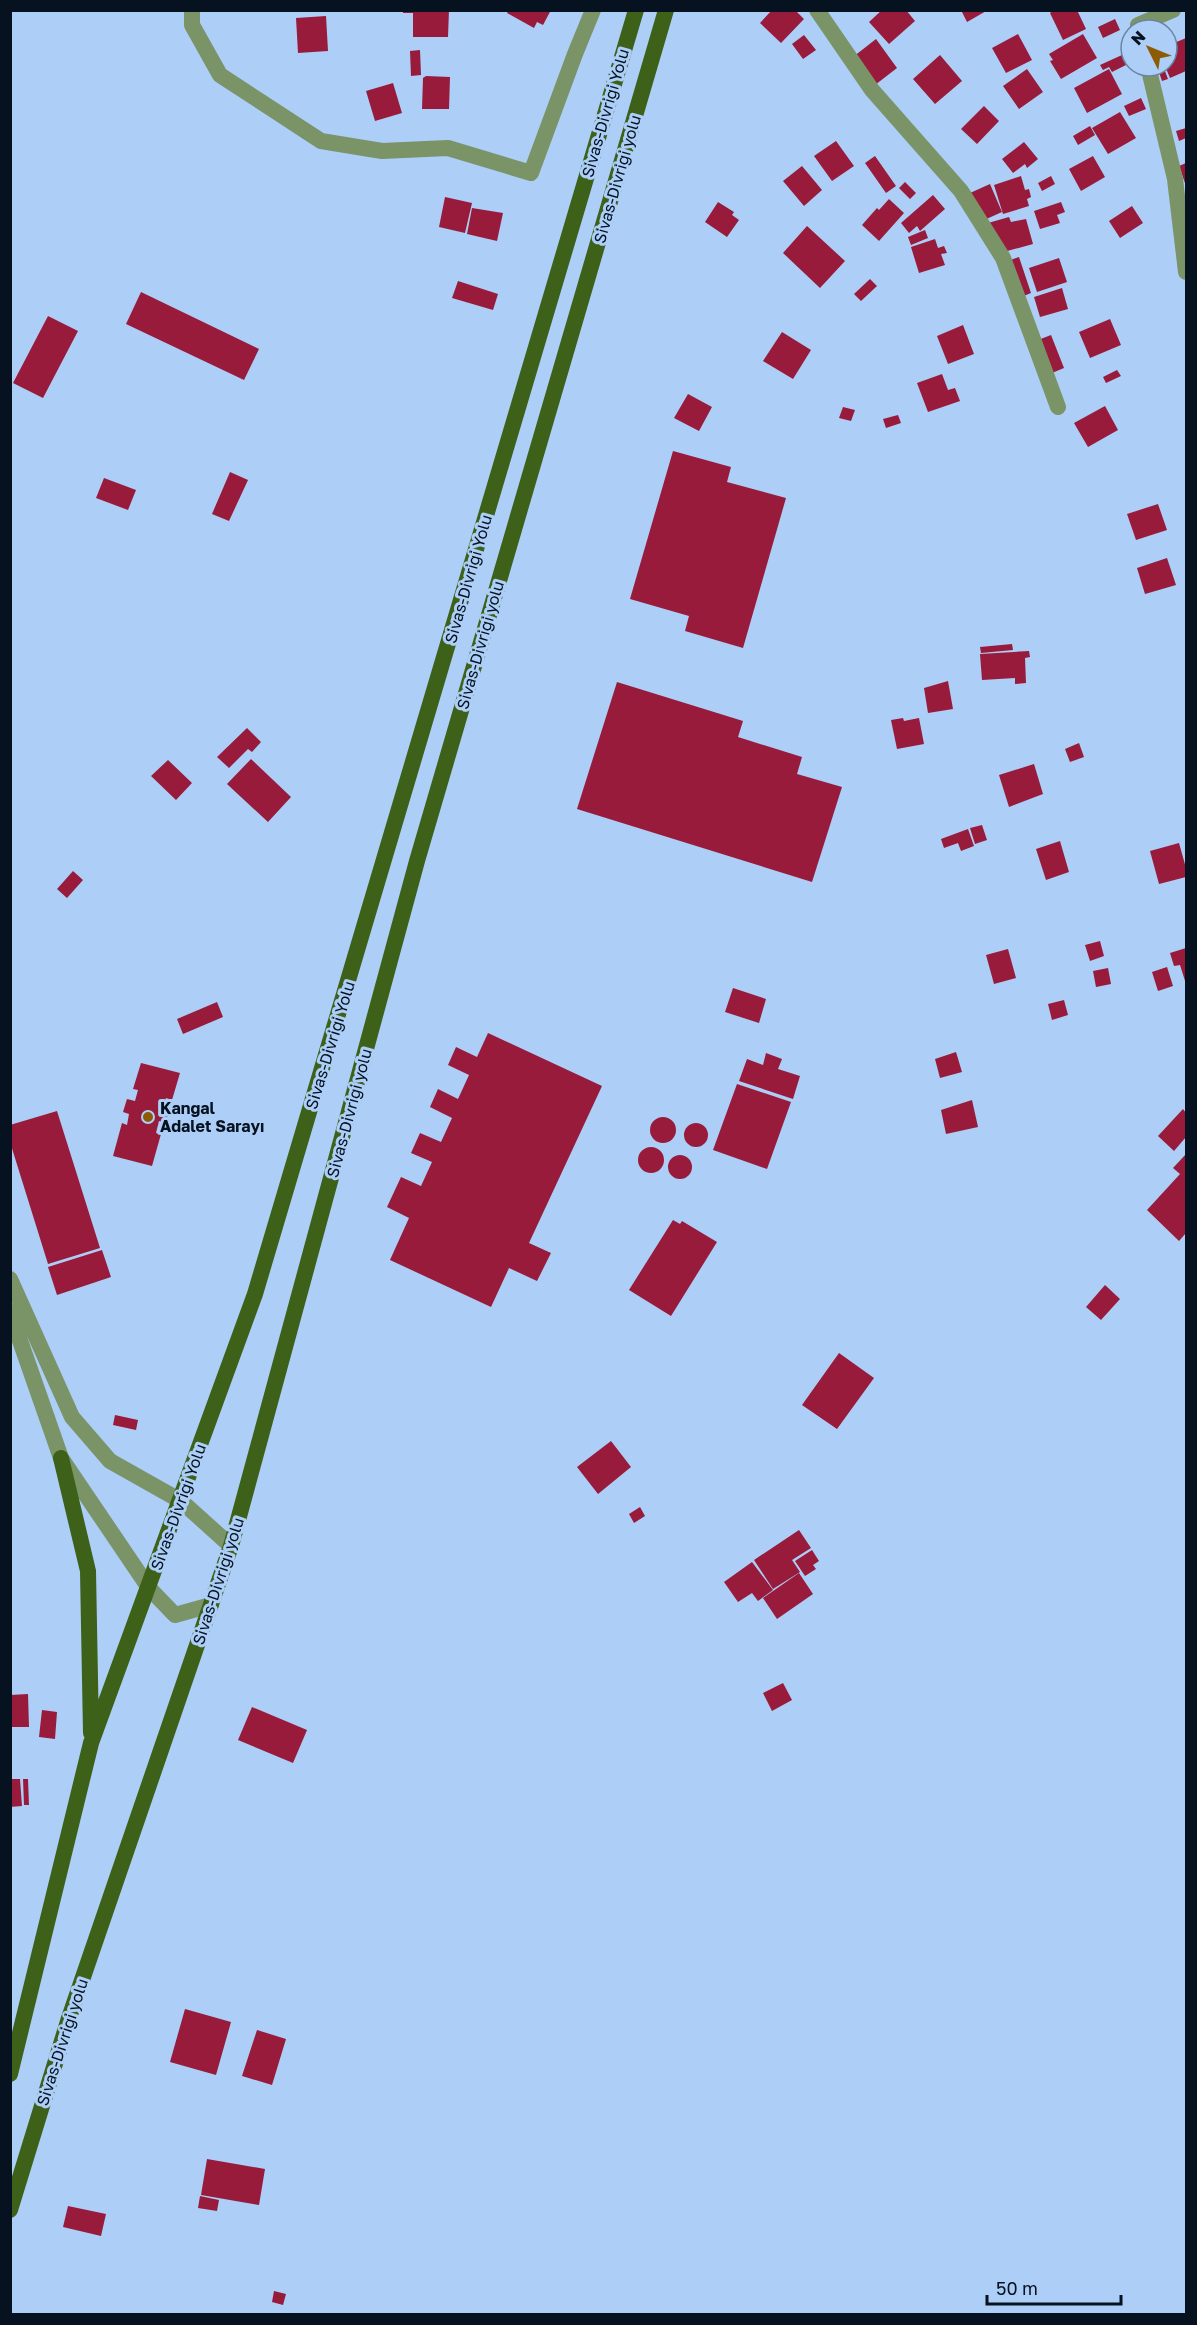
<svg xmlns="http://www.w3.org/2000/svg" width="1197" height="2325" viewBox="0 0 1197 2325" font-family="'Golos Text',sans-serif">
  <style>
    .building { fill: #981b3b }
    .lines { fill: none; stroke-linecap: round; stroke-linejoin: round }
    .minor { stroke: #7a9467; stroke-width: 16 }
    .tertiary { stroke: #7a9467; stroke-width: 16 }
    .primary { stroke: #3d6119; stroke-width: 16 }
    .poi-dot { fill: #8c5b04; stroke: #accef7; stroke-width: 2 }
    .labels { text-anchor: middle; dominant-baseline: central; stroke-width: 6; stroke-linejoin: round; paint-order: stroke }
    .street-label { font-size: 16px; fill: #061220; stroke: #accef7 }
    .poi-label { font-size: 16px; font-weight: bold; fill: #061220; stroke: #accef7; text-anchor: start }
  </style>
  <rect width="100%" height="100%" fill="#accef7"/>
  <path class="building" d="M403,10H449L448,37H413V13H403Z
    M509,10H551L543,25L537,22L534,28L507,13Z
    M772,10H795L804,19L781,43L760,23Z
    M882,10H906L915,21L889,44L869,22Z
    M961,10H988L967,22Z
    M1054,10H1077L1086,29L1063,40L1050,13Z
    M326,16L328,51L298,53L296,18Z
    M1115,19L1120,30L1103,38L1098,27Z
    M1018,34L1032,60L1006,73L992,48Z
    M1083,34L1097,58L1061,79L1050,61L1053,60L1049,54Z
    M804,35L816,50L803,59L792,44Z
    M1186,38V71L1170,78L1165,66H1167V46Z
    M876,39L897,68L875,85L853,57Z
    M420,50L421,75L411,76L410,51Z
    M940,55L962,81L935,104L913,79Z
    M1122,55L1126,65L1112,72L1109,67L1103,70L1100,65Z
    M1157,66H1163L1168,79L1162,81Z
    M1027,69L1043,92L1019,109L1003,86Z
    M1109,69L1122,94L1087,113L1074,88Z
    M426,76L450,77L449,109H422L423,78Z
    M393,83L402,113L375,121L366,91Z
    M1141,98L1146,109L1129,116L1124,106Z
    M984,106L999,121L977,144L961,129Z
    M1120,112L1136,138L1108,154L1092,128Z
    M1090,126L1095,135L1078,145L1073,136Z
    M1186,128V138L1179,141L1176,131Z
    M836,141L854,166L832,181L814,156Z
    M1024,142L1038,159L1027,168L1025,164L1013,173L1002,159Z
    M875,156L896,186L886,193L865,163Z
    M1093,156L1105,177L1081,191L1069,169Z
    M1186,163V186L1179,166Z
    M802,166L822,190L804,206L783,181Z
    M1021,176L1025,190L1029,189L1031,197L1027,199L1029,206L1003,214L994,185Z
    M1051,176L1055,184L1042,191L1038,183Z
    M905,182L916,193L910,199L899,188Z
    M990,184L1002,212L982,221L970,193Z
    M933,195L945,209L920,231L917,226L909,233L901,223Z
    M445,197L472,203L465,233L439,227Z
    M889,199L904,213L879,241L862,225L877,208L879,210Z
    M718,202L734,212L732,215L739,220L727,237L705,222Z
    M1061,202L1065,212L1057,215L1060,223L1040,229L1034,211Z
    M1132,206L1143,223L1120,238L1109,221Z
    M472,208L503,213L497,241L467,234Z
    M1009,217L1011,222L1026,219L1033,244L1000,253L988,223Z
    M807,226L845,261L820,288L783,253Z
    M925,230L928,238L911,245L908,237Z
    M935,239L938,248L944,246L947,253L941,254L945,265L919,273L911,247Z
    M1019,257L1031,293L1021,297L1008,261Z
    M1059,258L1067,282L1037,292L1029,268Z
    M870,279L877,286L861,301L854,294Z
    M458,281L498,294L493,310L452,298Z
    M1062,288L1068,309L1040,317L1034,297Z
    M141,292L259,349L244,380L126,324Z
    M48,316L78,331L43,398L13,383Z
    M1110,319L1121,345L1090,358L1079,332Z
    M963,325L974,354L948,364L937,336Z
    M782,332L811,350L793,379L763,361Z
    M1051,335L1064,368L1052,373L1038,340Z
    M1117,370L1121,376L1106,383L1103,377Z
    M942,374L948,390L955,388L960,401L928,412L917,383Z
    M688,394L712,407L699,431L674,418Z
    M1105,406L1118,430L1088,447L1074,423Z
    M843,407L855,410L851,421L839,418Z
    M898,415L901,423L886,428L883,419Z
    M673,451L731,467L727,482L786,498L743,648L685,631L689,616L630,599Z
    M230,472L248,480L229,521L212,514Z
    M104,478L136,490L128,510L96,498Z
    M1158,504L1167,530L1136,540L1127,514Z
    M1167,558L1176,585L1145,594L1137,568Z
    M1012,644L1013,650L981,653L980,647Z
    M1029,651L1030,657L1025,658L1026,683L1015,684V678L982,680L980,654Z
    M948,681L953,709L928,713L924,688Z
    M617,682L743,721L738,737L802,757L797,774L842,787L812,882L577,809Z
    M903,718L904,721L919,718L924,744L897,749L891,720Z
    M247,728L261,742L252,752L248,749L229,768L217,757Z
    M1079,743L1084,757L1070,762L1065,749Z
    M251,759L291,797L268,822L227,784Z
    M168,760L192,783L176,800L151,776Z
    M1034,764L1043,794L1009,807L999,775Z
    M982,825L987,840L975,844L970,828Z
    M968,829L974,846L961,851L958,843L944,848L941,839Z
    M1060,841L1069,872L1046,880L1036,849Z
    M1179,843L1186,868V877L1159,884L1150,851Z
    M73,871L83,880L67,898L57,889Z
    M1100,941L1104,956L1090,961L1085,945Z
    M1186,948V984L1180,965L1174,966L1170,953Z
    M1008,949L1016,978L994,984L986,955Z
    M1167,967L1173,986L1158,991L1152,972Z
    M1108,968L1111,984L1096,987L1093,971Z
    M733,988L766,999L759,1023L725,1012Z
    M1064,1000L1068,1015L1052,1020L1048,1004Z
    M217,1002L223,1017L183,1034L177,1019Z
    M488,1033L602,1086L529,1243L551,1253L537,1281L509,1268L491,1307L390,1260L409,1218L387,1207L401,1177L421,1186L432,1162L411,1153L420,1133L441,1142L452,1118L430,1107L438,1089L458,1099L469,1075L448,1065L456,1047L477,1057Z
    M956,1052L962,1072L940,1078L935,1059Z
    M766,1053L782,1059L778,1069L800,1076L793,1099L739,1081L747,1059L763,1065Z
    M141,1063L180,1073L172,1100L166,1098L162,1111L169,1113L166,1123L159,1121L156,1133L161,1134L152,1166L113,1156L122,1123L127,1125L129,1114L123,1112L127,1099L135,1101L138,1090L133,1089Z
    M737,1084L791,1102L767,1169L713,1150Z
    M972,1100L978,1127L946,1134L941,1110Z
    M1183,1109L1186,1113V1137L1174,1151L1158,1136Z
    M57,1111L100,1248L48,1264L10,1142V1125Z
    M650 1130a13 13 0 1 1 26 0a13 13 0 1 1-26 0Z
    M684 1135a12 12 0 1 1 24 0a12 12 0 1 1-24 0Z
    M638 1160a13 13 0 1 1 26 0a13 13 0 1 1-26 0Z
    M1186,1154V1233L1179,1241L1147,1210L1180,1174L1173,1168Z
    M668 1167a12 12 0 1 1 24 0a12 12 0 1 1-24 0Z
    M673,1220L680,1224L682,1221L717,1242L671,1316L629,1290Z
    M102,1250L111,1277L57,1295L48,1267Z
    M1105,1285L1120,1299L1101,1320L1086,1307Z
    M839,1353L874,1378L837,1429L802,1405Z
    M115,1415L138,1420L136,1430L113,1425Z
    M611,1441L631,1467L598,1494L577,1467Z
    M640,1507L645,1516L634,1523L629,1514Z
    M799,1530L811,1548L792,1560L800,1572L773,1589L754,1560Z
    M812,1550L819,1561L813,1565L816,1569L805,1576L795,1561Z
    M752,1562L773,1590L758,1601L752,1593L738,1602L724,1582Z
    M799,1573L813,1594L777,1619L763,1598Z
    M783,1683L792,1700L772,1711L763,1693Z
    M28,1694L29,1727H10V1695Z
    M252,1707L307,1730L293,1763L238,1740Z
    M42,1710L57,1712L55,1739L39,1737Z
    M10,1779H20L22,1806L10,1807Z
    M23,1779H28L29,1805H24Z
    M185,2009L231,2022L216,2075L170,2062Z
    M257,2030L286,2039L272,2085L242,2076Z
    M207,2159L265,2169L259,2205L201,2195Z
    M200,2196L219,2200L217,2211L198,2208Z
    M68,2206L106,2214L101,2236L63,2227Z
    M274,2291L286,2294L283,2305L272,2302Z"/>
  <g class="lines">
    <path class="minor" d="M192,10V25L220,75L321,141L382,151L448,148L531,173L575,54L593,10
      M817,10L872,90L961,191L1003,258L1058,407
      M1138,25L1173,10
      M1148,66L1175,179L1186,272"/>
    <path class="tertiary" d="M10,1279L72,1417L110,1461L181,1501L231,1546
      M10,1312L61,1458L149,1588L175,1615L211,1605"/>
    <path class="primary" d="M61,1458L88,1571L91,1733
      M10,2074L91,1743L255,1294L636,10
      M10,2210L69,2018L231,1546L417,861L666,10"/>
  </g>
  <circle class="poi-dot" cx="148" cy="1117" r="6"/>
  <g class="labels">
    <g class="street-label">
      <text transform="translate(605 113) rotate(-74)">Sivas-Divriği Yolu</text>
      <text transform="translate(617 179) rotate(-74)">Sivas-Divriği yolu</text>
      <text transform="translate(468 579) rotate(-74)">Sivas-Divriği Yolu</text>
      <text transform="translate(480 645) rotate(-74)">Sivas-Divriği yolu</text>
      <text transform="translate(330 1045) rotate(-73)">Sivas-Divriği Yolu</text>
      <text transform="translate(349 1113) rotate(-75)">Sivas-Divriği yolu</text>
      <text transform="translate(178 1507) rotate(-70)">Sivas-Divriği Yolu</text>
      <text transform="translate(218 1581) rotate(-72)">Sivas-Divriği yolu</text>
      <text transform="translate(62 2042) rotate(-72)">Sivas-Divriği yolu</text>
    </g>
    <g class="poi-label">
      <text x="160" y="1108">Kangal<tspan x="160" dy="18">Adalet Sarayı</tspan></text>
    </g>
  </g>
  <rect width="1197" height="2325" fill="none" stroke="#061220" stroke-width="24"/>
  <g transform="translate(1149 48) rotate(313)"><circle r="28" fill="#accef7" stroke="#6a83a1" stroke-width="1.5"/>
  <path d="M0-4.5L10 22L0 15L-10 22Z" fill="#8c5b04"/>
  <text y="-9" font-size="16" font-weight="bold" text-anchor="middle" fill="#061220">N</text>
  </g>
  <path d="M987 2295v9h134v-9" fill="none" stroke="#061220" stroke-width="3"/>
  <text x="996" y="2295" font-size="18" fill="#061220" stroke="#accef7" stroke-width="4.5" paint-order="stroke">50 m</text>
</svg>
